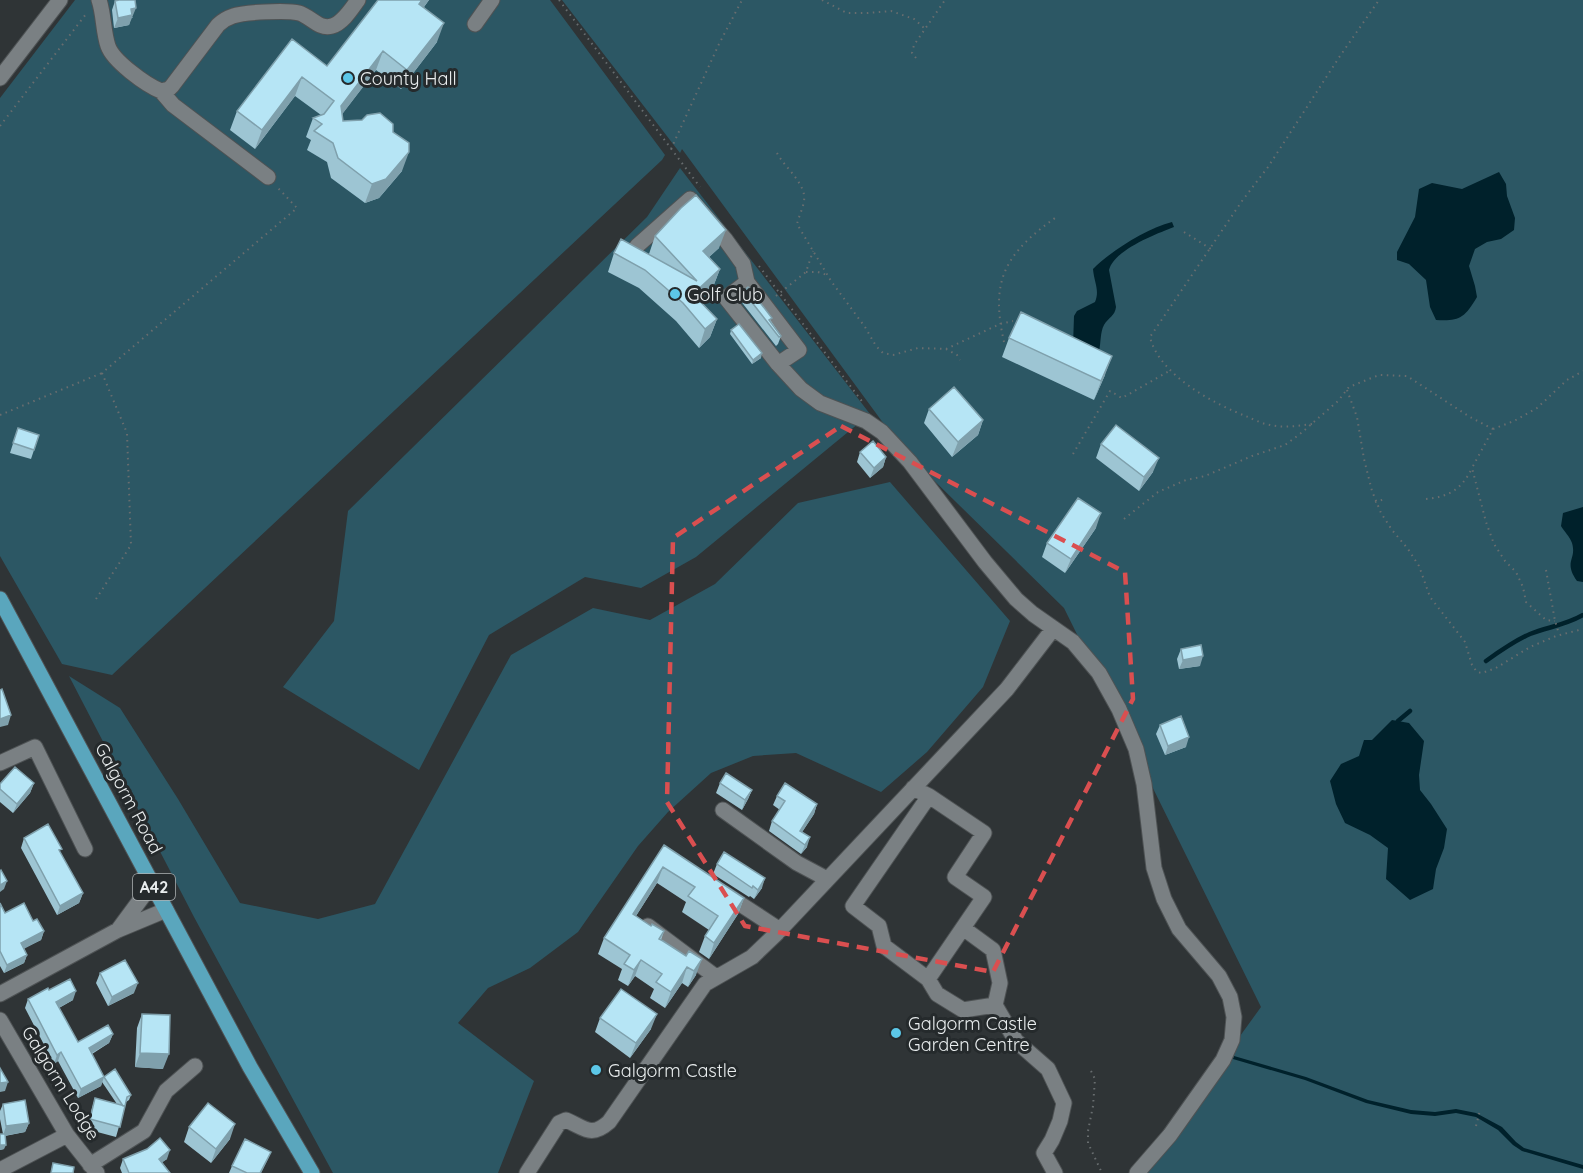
<svg xmlns="http://www.w3.org/2000/svg" width="1583" height="1173" viewBox="0 0 1583 1173" font-family="Quicksand,sans-serif">
  <style>
    .green { fill: #2c5764 }
    .water { fill: #00212b }
    .lines { fill: none; stroke-linecap: round; stroke-linejoin: round }
    .stream { stroke: #00212b; stroke-width: 4.5 }
    .minor-casing { stroke: #4e5254; stroke-width: 17 }
    .major-casing { stroke: #4e5254; stroke-width: 17 }
    .path { stroke: #686d6f; stroke-width: 2; stroke-dasharray: 1.5 4.5; stroke-linecap: butt }
    .minor { stroke: #7a8083; stroke-width: 15 }
    .major { stroke: #5aa6bd; stroke-width: 15 }
    .wall { fill: #9dc5d3 }
    .shaded-wall { fill: #7fa0ac }
    .building { fill: #b6e5f5; stroke: #7fa0ac; stroke-width: 1.5 }
    .marked { fill: none; stroke: #da4f50; stroke-width: 4.5; stroke-dasharray: 12 8; stroke-linejoin: round }
    .poi-dot { fill: #5cc7e8; stroke: #252a2c; stroke-width: 2 }
    .labels { text-anchor: middle; dominant-baseline: central; stroke-width: 6; stroke-linejoin: round; paint-order: stroke }
    .shield { fill: #252a2c; stroke: #aeb2b4; stroke-width: 1.5 }
    .shield-label { font-size: 16px; font-weight: bold; fill: #e9edee }
    .poi-label { font-size: 18px; fill: #e9edee; stroke: #252a2c; text-anchor: start }
    .street-label { font-size: 18px; fill: #e9edee; stroke: #252a2c }
  </style>
  <rect width="100%" height="100%" fill="#2f3436"/>
  <path class="green" d="M75,0H550L665,155L662,160L112,675L62,664L0,556V98Z
    M562,0H1583V1173H1141L1261,1007L1064,608L903,450L682,149L680,153Z
    M680,168L870,414L696,557L641,588L585,577L489,635L419,770L283,687L334,621L348,511L647,217Z
    M890,482L1010,621L983,687L927,752L881,792L796,753L753,756L711,773L668,812L638,846L578,932L530,968L488,988L458,1023L534,1081L498,1173H333L194,917L69,676L120,708L178,799L240,903L318,919L375,904L511,655L593,608L650,620L715,584L798,503Z"/>
  <path class="water" d="M1499,172L1506,184L1507,196L1515,218L1514,230L1501,239L1487,242L1475,249L1469,266L1475,286L1477,297C1464,319 1459,321 1436,320L1430,307L1426,280L1409,264L1397,260V252L1415,217L1419,189L1432,183L1462,189Z
    M1172,222L1174,227C1156,234 1114,250 1109,270L1116,307C1115,316 1108,318 1104,325C1100,332 1101,343 1099,351L1073,346L1074,316L1077,311L1095,302C1100,290 1094,282 1093,269C1111,251 1147,228 1172,222Z
    M1583,507V582L1577,581C1563,561 1577,560 1572,543C1570,537 1564,531 1561,526L1563,513Z
    M1392,720L1409,723L1424,741L1419,775L1420,790L1431,804L1447,829L1444,848L1436,869L1433,889L1410,900L1386,879L1388,848L1370,835L1345,823L1336,804L1330,781L1341,764L1359,756L1364,740H1372Z
    M1234,1056L1306,1077L1368,1100L1411,1110L1435,1112L1456,1109L1476,1113L1502,1127L1516,1142L1524,1148L1583,1165V1169L1522,1151L1513,1145L1498,1130L1476,1117L1456,1113L1435,1116L1411,1114L1366,1103L1305,1080L1233,1059Z"/>
  <g class="lines">
    <path class="stream" d="M1486,661C1500,651 1514,641 1530,634C1548,627 1566,625 1583,615
      M1398,721L1410,711"/>
    <g class="minor-casing">
      <path id="minor" d="M99,0C104,15 103,31 108,46C113,61 146,85 161,91L169,89L172,86L218,25C222,21 227,18 233,16C244,12 287,10 299,13C310,16 319,30 332,26C343,23 352,8 358,0
        M475,24L492,0
        M0,78L60,0
        M161,91L173,105L268,177
        M637,246L690,199L725,239L743,264L747,282L726,298L778,364L801,389L820,403L866,421L882,432L910,462L985,562L1016,599L1033,614L1073,642L1099,673L1119,709L1136,749L1144,784L1154,868L1164,899L1179,929L1219,976L1230,997L1234,1017L1232,1040L1223,1060L1170,1135L1137,1173
        M747,282L799,350L778,364
        M0,763L35,747L85,849
        M913,788L929,796L984,833L955,877L984,897L928,979L937,994L963,1010L995,1005L1016,1041L1048,1069L1064,1103L1060,1121L1052,1140L1044,1153L1055,1173
        M723,810L797,863L827,879
        M725,894L780,930
        M648,926L716,977
        M963,928L993,950L1000,983L995,1005
        M118,930L152,884
        M928,979L884,946L879,926L853,906L929,796
        M0,994L118,930L166,910
        M0,1020L67,1135L97,1173
        M90,1165L144,1131L166,1091L195,1066
        M0,1170L67,1135
        M527,1173L559,1123L566,1120C585,1128 591,1138 609,1122L705,984L752,957L777,933L1007,689L1053,629"/>
    </g>
    <g class="major-casing">
      <path id="major" d="M0,599L250,1067L312,1173"/>
    </g>
    <path class="path" d="M559,0L700,187
      M822,0L847,13H867L891,11L914,19L924,28
      M916,58L912,53L914,45L945,0
      M0,126L86,14
      M671,149L719,44L742,0
      M777,153C784,167 807,184 804,201C803,208 799,216 797,224L831,281L865,327L876,346L883,353L893,355L918,348L946,349L957,355L960,360
      M1184,232L1211,249
      M759,266L864,404
      M806,272H818L827,275
      M776,296L806,272L813,251
      M1004,342C990,280 1005,254 1055,218
      M946,349L1000,324L1013,321
      M1347,390L1357,417L1364,459L1372,491L1381,513L1392,530L1408,549L1419,566L1430,597L1465,642L1472,665L1477,672L1482,673L1496,668L1530,647L1556,636L1583,629
      M0,415L102,373
      M1312,424C1298,426 1284,428 1270,425C1263,424 1255,420 1248,417C1214,404 1159,375 1150,337L1242,201L1268,167L1340,56L1379,0
      M1493,429L1514,421L1537,408L1567,380L1583,371
      M1073,454L1110,391L1122,398L1171,370
      M1426,499C1449,497 1462,489 1472,468
      M1375,502L1385,499
      M1124,519L1158,492L1186,480L1205,476L1252,456L1285,445L1300,434L1338,401L1349,387L1379,375L1407,376L1470,417L1493,429L1472,468L1486,522L1494,544L1505,561L1516,572L1523,587L1526,602L1546,620L1555,621
      M1546,570L1555,621L1559,634
      M96,599L131,545L127,433L102,373L297,208L278,188
      M1091,1071L1095,1079L1093,1106L1088,1131V1143L1102,1173
      M1476,1126L1480,1110"/>
    <use href="#minor" class="minor"/>
    <use href="#major" class="major"/>
  </g>
  <path class="wall" d="M378,0H429L424,7L437,42L401,89L376,70L342,114L343,121L393,132L402,171L379,198L365,203L331,178L327,162L307,150L311,140L306,137L313,118L321,115L295,96L255,149L230,130L237,111L292,39L327,66Z
    M115,1L133,18H131L129,25L114,28L112,10Z
    M655,236L719,248L709,257L720,269L713,287L699,300L717,319L710,337L699,348L676,321L639,288L608,272L614,253L649,254Z
    M743,291L771,321L781,336L778,344L776,346L740,300Z
    M731,330L761,358L752,364L730,334Z
    M1009,338L1105,375L1094,400L1002,357Z
    M929,409L983,420L978,435L952,457L924,423Z
    M18,428L39,435L31,459L10,453Z
    M1101,444L1153,472L1139,491L1096,458Z
    M860,452L886,457L883,467L870,478L857,462Z
    M1096,528L1065,573L1042,557L1047,543Z
    M1181,649L1200,666L1179,669L1177,659Z
    M1160,725L1186,747L1165,755L1156,734Z
    M34,783L30,793L13,813L0,802V784Z
    M720,783L752,790L748,799L742,810L716,793Z
    M777,796L817,804L814,814L802,832L807,847L801,854L769,831L772,821L780,810L773,805Z
    M24,838L60,853L83,893L79,903L57,915L21,848Z
    M664,845L744,898L738,914L709,959L699,952L705,936L709,930L682,912L686,902L657,883L636,916L651,926L664,931L661,940L686,956L689,951L696,975L688,987L682,983L665,1008L650,998L654,989L635,976L628,986L618,980L622,969L598,954L604,938Z
    M717,864L762,888L754,899L750,896L749,897L713,874Z
    M0,903L5,913L33,921L44,931L41,940L24,948L27,955L24,963L4,973L0,966Z
    M100,973L134,993L108,1006L96,983Z
    M49,990L73,1000L59,1008L78,1042L113,1034L109,1043L92,1054L104,1077L131,1095L129,1100L126,1102L116,1137L86,1129L95,1098L117,1104L102,1082L101,1086L78,1098L58,1061L54,1064L25,1008L28,999Z
    M142,1014L163,1069L135,1067L137,1028Z
    M600,1018L651,1029L630,1058L595,1032Z
    M3,1104L29,1123L25,1132L5,1136L4,1149L0,1150V1134H3L0,1119V1111Z
    M189,1127L230,1139L211,1163L184,1142Z
    M271,1152L261,1173H229L232,1166Z
    M123,1159H167L162,1162L170,1173H122L120,1168Z"/>
  <path class="shaded-wall" d="M422,0H429L412,23L419,4Z
    M136,8L129,25L114,28L118,18L131,9Z
    M444,23L437,42L401,89L407,70Z
    M383,51L376,70L334,125L341,106Z
    M302,77L295,96L255,149L262,130Z
    M409,152L402,171L379,198L365,203L372,184Z
    M726,230L719,248L696,269L703,251Z
    M720,269L713,287L689,310L693,294Z
    M717,319L710,337L699,348L705,329Z
    M762,353L761,358L752,364L753,360Z
    M1112,356L1105,375L1094,400L1101,381Z
    M983,420L978,435L952,457L958,442Z
    M886,457L883,467L870,478L874,468Z
    M1159,458L1153,472L1139,491L1144,477Z
    M1101,513L1096,528L1065,573L1071,559Z
    M1203,656L1200,666L1179,669L1183,660Z
    M11,715L8,725L0,727V719Z
    M1189,737L1186,747L1165,755L1168,746Z
    M34,783L30,793L13,813L17,804Z
    M752,790L748,799L742,810L745,800Z
    M817,804L814,814L797,840L800,831Z
    M810,837L807,847L801,854L805,845Z
    M663,867L657,883L627,930L633,914Z
    M765,878L762,888L754,899L758,890Z
    M7,881L4,889L0,892V885Z
    M83,893L79,903L57,915L60,906Z
    M744,898L738,914L709,959L714,943Z
    M44,931L41,940L18,952L21,943Z
    M27,955L24,963L4,973L7,965Z
    M702,959L696,975L688,987L694,971Z
    M641,960L635,976L628,986L634,970Z
    M687,967L682,983L665,1008L671,992Z
    M138,983L134,993L108,1006L112,997Z
    M76,991L73,1000L53,1011L56,1002Z
    M657,1014L651,1029L630,1058L636,1043Z
    M113,1034L109,1043L85,1057L89,1048Z
    M61,1052L58,1061L54,1064L57,1055Z
    M140,1053L169,1054L163,1069L135,1067Z
    M104,1077L101,1086L78,1098L81,1089Z
    M8,1082L5,1091L0,1092V1083Z
    M29,1123L25,1132L3,1136L6,1126Z
    M235,1124L230,1139L211,1163L216,1149Z
    M0,1145H6L4,1149L0,1150Z
    M170,1150L167,1159L156,1167L159,1159Z
    M271,1152L267,1161L261,1173H260Z"/>
  <path class="building" d="M119,0H135L136,8L131,9L132,15L118,18L115,1Z
    M378,0H422L419,4L444,23L407,70L383,51L341,106L343,121L362,120L367,115L380,113L393,124V132L409,143V152L386,179L372,184L338,158L333,143L314,131L322,124L313,118L324,114L334,101L302,77L262,130L237,111L292,39L327,66Z
    M696,195L726,230L703,251L720,269L693,294L717,319L705,329L683,303L645,270L614,253L621,239L697,281L655,236L681,208Z
    M748,287L772,318L769,320L781,336L779,337L743,291Z
    M1021,312L1112,356L1101,381L1009,338Z
    M739,324L762,353L753,360L731,330Z
    M954,387L983,420L958,442L929,409Z
    M1116,425L1159,458L1144,477L1101,444Z
    M18,428L39,435L34,450L13,443Z
    M873,441L886,457L874,468L860,452Z
    M1078,498L1101,513L1071,559L1047,543Z
    M1201,645L1203,656L1183,660L1181,649Z
    M2,689L11,715L0,719V690Z
    M1181,716L1189,737L1168,746L1160,725Z
    M15,767L34,783L17,804L0,789V784Z
    M726,773L752,790L745,800L720,783Z
    M785,783L817,804L800,831L810,837L805,845L772,821L785,801L777,796Z
    M48,824L62,849L59,850L83,893L60,906L24,838Z
    M664,845L744,898L714,943L705,936L718,916L688,896L695,887L663,867L633,914L651,926L652,924L664,931L659,939L663,941L686,956L689,951L702,959L694,971L687,967L671,992L656,982L662,974L641,960L634,970L624,964L630,955L604,938Z
    M724,852L765,878L758,890L753,886L752,888L717,864Z
    M1,870L7,881L0,885V871Z
    M0,903L5,913L24,903L33,921L37,919L44,931L21,943L27,955L7,965L0,951Z
    M125,960L138,983L112,997L100,973Z
    M70,979L76,991L56,1002L78,1042L108,1025L113,1034L89,1048L104,1077L81,1089L61,1052L57,1055L28,999L48,988L49,990Z
    M621,989L657,1014L636,1043L600,1018Z
    M142,1014L170,1015L169,1054L140,1053Z
    M0,1068L8,1082L0,1083Z
    M115,1069L131,1095L127,1097L125,1106H123L104,1077Z
    M95,1098L125,1106L120,1127L90,1119Z
    M25,1100L29,1123L6,1126L3,1104Z
    M208,1103L235,1124L216,1149L189,1127Z
    M0,1134H5L6,1145H0Z
    M160,1138L170,1150L159,1159L170,1173H129L123,1159L147,1149Z
    M245,1139L271,1152L260,1173H247L232,1166Z
    M53,1163L74,1167L73,1173H51Z"/>
  <path class="marked" d="M841,426L1125,572L1133,699L993,972L745,926L667,802L673,538Z"/>
  <g class="poi-dot">
    <circle cx="348" cy="78" r="6"/>
    <circle cx="675" cy="294" r="6"/>
    <circle cx="896" cy="1033" r="6"/>
    <circle cx="596" cy="1070" r="6"/>
  </g>
  <g class="labels">
    <rect class="shield" x="133" y="874" width="42" height="26" rx="4.5"/>
    <g class="shield-label">
      <text x="154" y="887">A42</text>
    </g>
    <g class="poi-label">
      <text x="360" y="78">County Hall</text>
      <text x="687" y="294">Golf Club</text>
      <text x="908" y="1023">Galgorm Castle<tspan x="908" dy="21">Garden Centre</tspan></text>
      <text x="608" y="1070">Galgorm Castle</text>
    </g>
    <g class="street-label">
      <text transform="translate(129 798) rotate(62)">Galgorm Road</text>
      <text transform="translate(61 1083) rotate(58)">Galgorm Lodge</text>
    </g>
  </g>
</svg>
